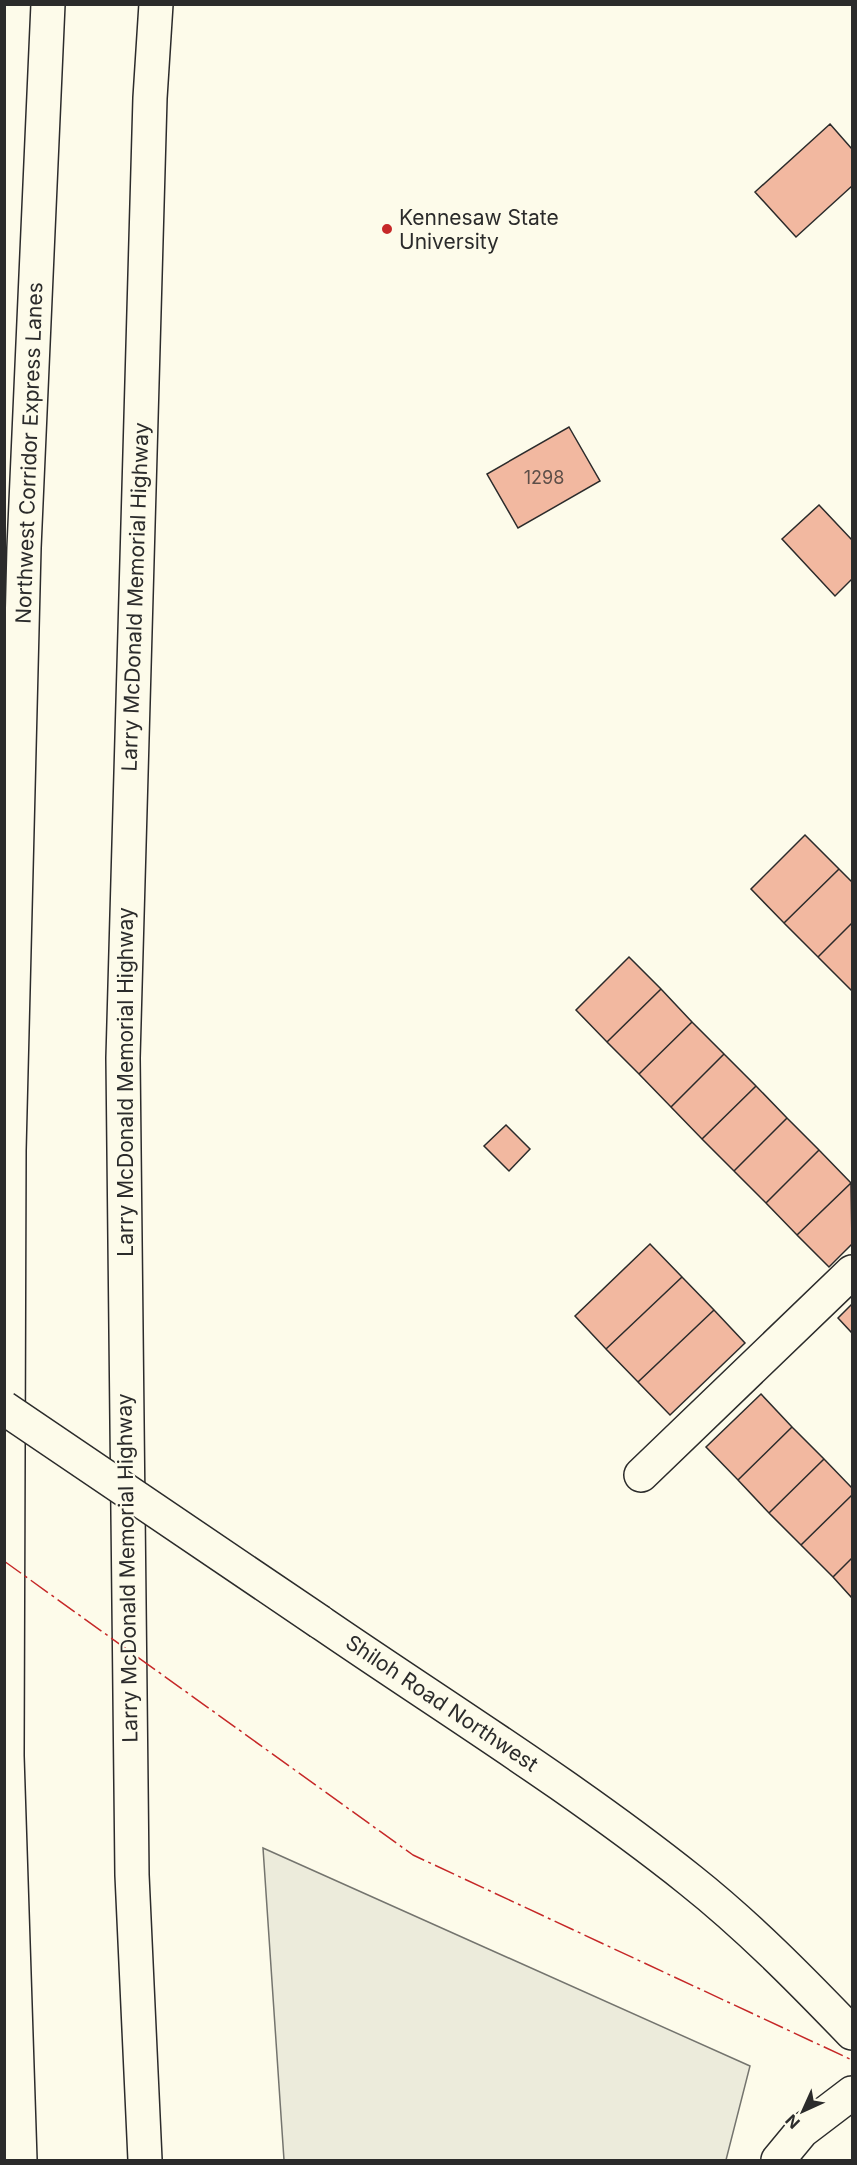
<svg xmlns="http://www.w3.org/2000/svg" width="857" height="2165" viewBox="0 0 857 2165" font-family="Inter,sans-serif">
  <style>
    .green { fill: #ecebdb; stroke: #74746e; stroke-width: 1.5 }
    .building { fill: #f2b8a0; stroke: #2b2b2b; stroke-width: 1.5 }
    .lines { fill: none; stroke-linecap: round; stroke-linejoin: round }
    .minor-casing { stroke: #2b2b2b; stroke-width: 36 }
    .highway-casing { stroke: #2b2b2b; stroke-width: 36 }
    .minor { stroke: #fdfbea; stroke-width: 33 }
    .highway { stroke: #fdfbea; stroke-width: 33 }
    .minor-bridge-casing { stroke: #2b2b2b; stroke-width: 36; stroke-linecap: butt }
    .minor-bridge { stroke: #fdfbea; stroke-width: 33 }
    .power { stroke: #c62828; stroke-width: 1.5; stroke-dasharray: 21 4.5 3 4.5; stroke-linecap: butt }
    .poi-dot { fill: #c62828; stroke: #fdfbea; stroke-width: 2 }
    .labels { text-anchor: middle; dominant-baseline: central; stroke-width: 4.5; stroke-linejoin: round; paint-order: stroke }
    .number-label { font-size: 18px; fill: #5d4e48 }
    .poi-label { font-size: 21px; fill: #2b2b2b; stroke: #fdfbea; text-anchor: start }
    .street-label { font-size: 21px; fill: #2b2b2b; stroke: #fdfbea }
  </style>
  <rect width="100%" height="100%" fill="#fdfbea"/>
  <path class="green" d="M263,1848L750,2066L726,2160H284Z"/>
  <path class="building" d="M830,124L852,149V186L796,237L755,192Z
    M569,427L600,481L518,528L487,474Z
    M819,505L852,540V579L835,596L782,539Z
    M805,835L839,869L784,923L751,889Z
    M839,869L852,882V923L818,957L784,923Z
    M852,923V991L818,957Z
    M629,957L661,989L607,1042L576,1010Z
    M661,989L692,1022L639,1074L607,1042Z
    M692,1022L724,1054L671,1107L639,1074Z
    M724,1054L756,1086L702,1139L671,1107Z
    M756,1086L787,1118L734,1171L702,1139Z
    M787,1118L819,1150L766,1203L734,1171Z
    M506,1125L530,1149L509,1171L484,1146Z
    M819,1150L851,1183L797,1235L766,1203Z
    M851,1183L852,1244L829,1267L797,1235Z
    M650,1244L682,1277L606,1349L575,1316Z
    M682,1277L714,1310L638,1382L606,1349Z
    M852,1304V1333L838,1318Z
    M714,1310L745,1343L670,1415L638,1382Z
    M761,1394L792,1427L738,1480L706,1447Z
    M792,1427L824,1459L769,1513L738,1480Z
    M824,1459L852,1488V1495L801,1545L769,1513Z
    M852,1495V1558L833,1577L801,1545Z
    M852,1558V1598L833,1577Z"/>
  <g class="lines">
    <g class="minor-casing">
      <path id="minor" d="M641,1475L852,1272
        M320,1622C444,1707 572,1786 690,1880C748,1926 801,1980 852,2033
        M778,2160L802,2131L852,2093"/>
    </g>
    <g class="highway-casing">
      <path id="highway" d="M20,2160L7,1756L9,1151L24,548L48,4
        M145,2160L132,1875L123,1058L150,98L156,4"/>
    </g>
    <use href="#minor" class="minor"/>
    <use href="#highway" class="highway"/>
    <g class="minor-bridge-casing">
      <path id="minor-bridge" d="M4,1408L320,1622"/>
    </g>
    <use href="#minor-bridge" class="minor-bridge"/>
    <path class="power" d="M4,1561L413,1855L852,2060"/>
  </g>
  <circle class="poi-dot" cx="387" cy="229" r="6"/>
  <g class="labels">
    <g class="number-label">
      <text x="544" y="477">1298</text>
    </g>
    <g class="poi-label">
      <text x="399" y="217">Kennesaw State<tspan x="399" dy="24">University</tspan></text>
    </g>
    <g class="street-label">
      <text transform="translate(29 453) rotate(-88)">Northwest Corridor Express Lanes</text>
      <text transform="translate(135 597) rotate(-88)">Larry McDonald Memorial Highway</text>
      <text transform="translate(125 1082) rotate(-90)">Larry McDonald Memorial Highway</text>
      <text transform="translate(127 1568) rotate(-91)">Larry McDonald Memorial Highway</text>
      <text transform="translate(442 1703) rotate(34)">Shiloh Road Northwest</text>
    </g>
  </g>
  <rect width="857" height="2165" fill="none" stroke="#2b2b2b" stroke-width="12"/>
  <g transform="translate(803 2111) rotate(225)" stroke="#fdfbea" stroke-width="4.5" paint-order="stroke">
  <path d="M0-4.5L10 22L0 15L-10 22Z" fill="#2b2b2b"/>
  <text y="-9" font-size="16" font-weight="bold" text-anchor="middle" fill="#2b2b2b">N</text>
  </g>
</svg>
